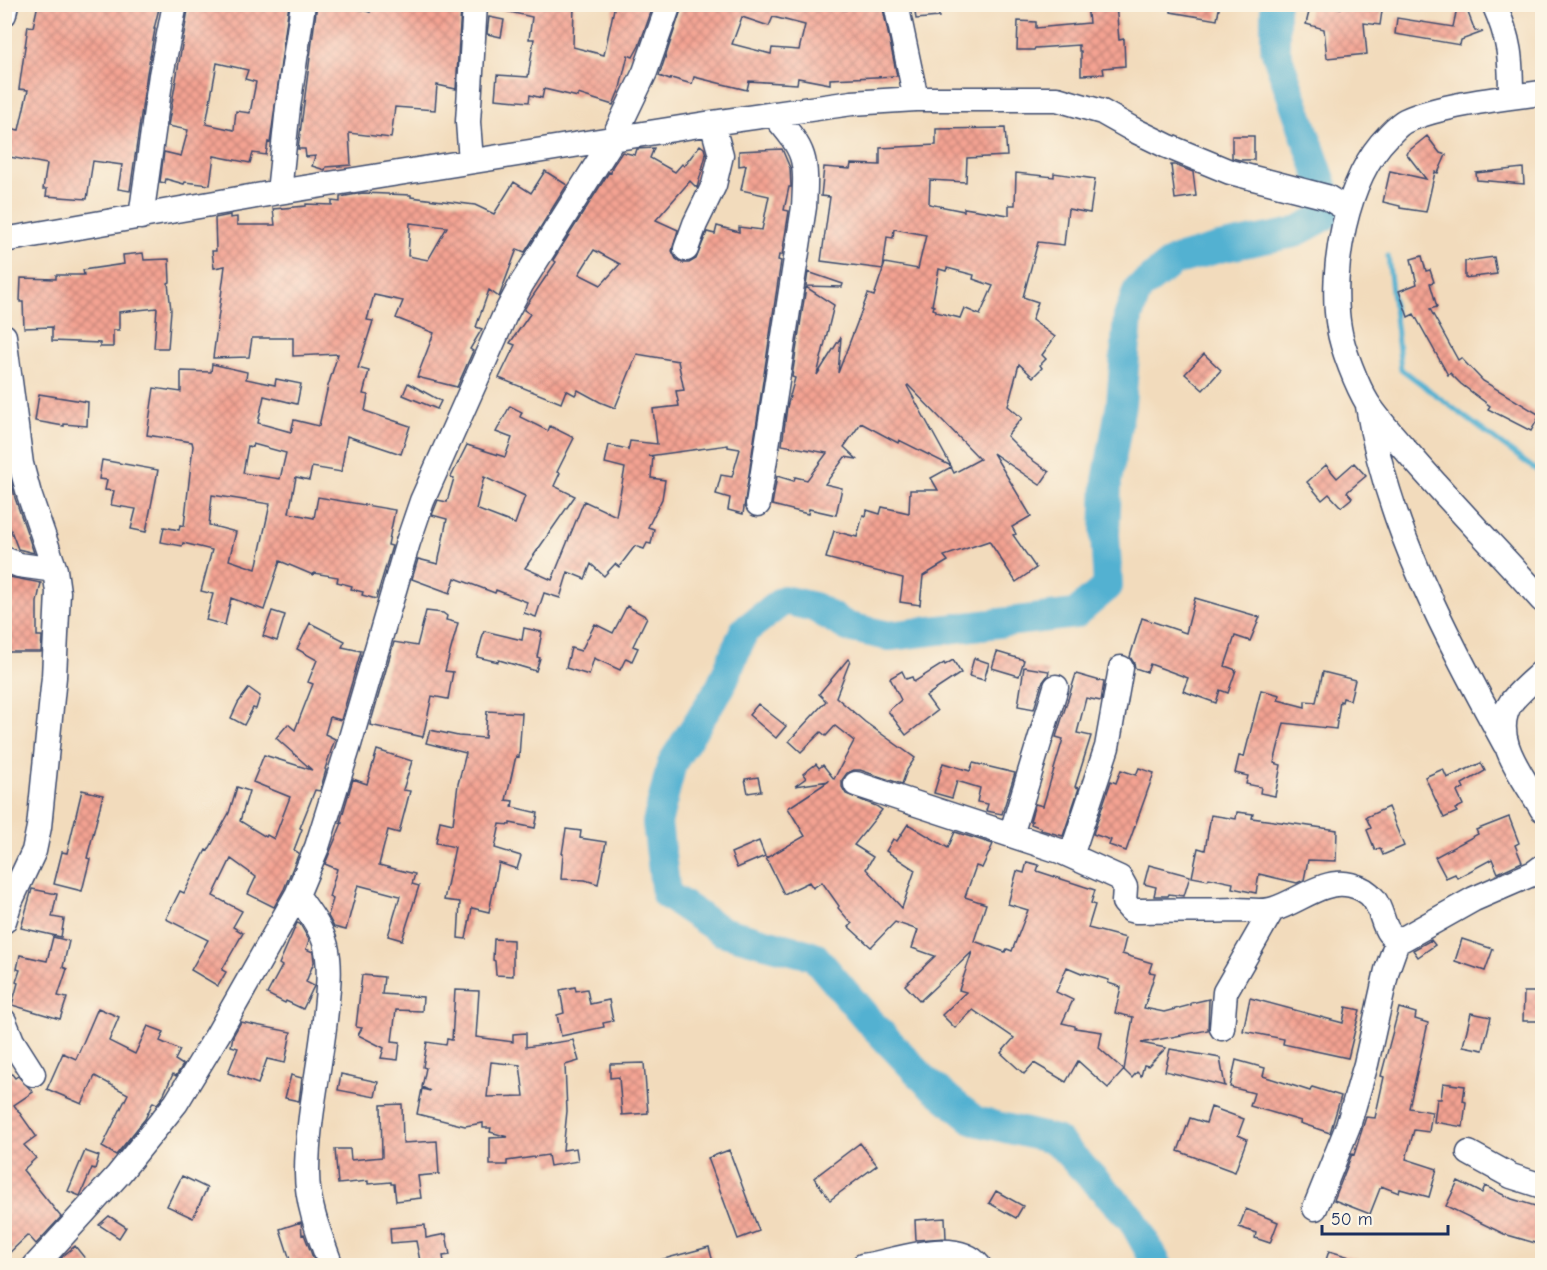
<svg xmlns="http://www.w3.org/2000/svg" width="1547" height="1270" viewBox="0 0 1547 1270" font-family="'Comic Neue',sans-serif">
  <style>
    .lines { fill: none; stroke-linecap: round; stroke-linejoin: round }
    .stream { stroke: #53b1d1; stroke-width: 5 }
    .river { stroke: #53b1d1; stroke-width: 30 }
    .building { fill: url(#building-cross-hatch); fill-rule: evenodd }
    .minor-casing { stroke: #3b496c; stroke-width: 27 }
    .minor { stroke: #fff; stroke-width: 24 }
  </style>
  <defs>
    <pattern id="building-cross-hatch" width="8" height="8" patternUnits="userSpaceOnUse" patternTransform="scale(1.5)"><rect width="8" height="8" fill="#f4a392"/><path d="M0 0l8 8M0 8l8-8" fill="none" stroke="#c5857a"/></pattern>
  </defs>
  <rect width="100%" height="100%" fill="#fcf5e5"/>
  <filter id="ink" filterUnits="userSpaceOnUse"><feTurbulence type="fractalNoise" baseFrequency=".0167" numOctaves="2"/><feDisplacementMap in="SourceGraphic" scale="12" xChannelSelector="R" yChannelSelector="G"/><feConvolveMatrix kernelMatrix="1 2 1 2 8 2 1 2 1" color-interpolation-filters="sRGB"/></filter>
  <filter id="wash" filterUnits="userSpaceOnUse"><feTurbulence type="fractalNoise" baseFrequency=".008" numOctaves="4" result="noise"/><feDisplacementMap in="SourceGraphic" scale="24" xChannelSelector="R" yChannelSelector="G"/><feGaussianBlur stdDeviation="1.35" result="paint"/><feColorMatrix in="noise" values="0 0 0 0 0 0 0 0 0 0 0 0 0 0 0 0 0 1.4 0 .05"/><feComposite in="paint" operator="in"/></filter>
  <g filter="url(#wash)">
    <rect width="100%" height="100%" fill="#f2dbbc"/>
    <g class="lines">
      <path class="stream" d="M1388,256L1401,369L1536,470L1542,472"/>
      <path class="river" d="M1158,1266L1132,1219L1056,1140L975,1121L927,1082L870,1022L814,956L721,931L666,894L657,823L672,763L721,686L744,631L784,600L814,607L848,627L889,636L1075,614L1108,586L1105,535L1107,481L1121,404L1128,317L1138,289L1174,261L1219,248L1294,233L1325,216L1327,197L1275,49V4"/>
    </g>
    <g id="blocks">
      <path class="building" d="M38,4H160L154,29H155L147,73L130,191L118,189L122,165L93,161L87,199L46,196L47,189H43L47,164L4,156L9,128L19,130L28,90L19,89L28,26L33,27Z
        M189,4H289L270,143L268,142L266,155L253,153L250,163L214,156L210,185L185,182L184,184L166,179L165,183L160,182L164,152L181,156L188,130L168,126ZM217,63L248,70L245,79L256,82L250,113L236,111L234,130L206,124Z
        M317,4H342L370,12L371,8L386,11L388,4H460L461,8L456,89L437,85L435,110L395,107L391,138L349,133L351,165L326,167L325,170L312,166L315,156L306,157L305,149H298Z
        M502,4H574L573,47L604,55L615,4H654L639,46L633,57L628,55L620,88L613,105L578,94V97L544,89L542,98L530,95L529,102L495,99L497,75L528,77L534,39H529L532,17L501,10Z
        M683,4H821L846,10L855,4H882L897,76L830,79V84L798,78L797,84L749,81L747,90L694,77L692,84L671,78L670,80L659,76ZM742,17L769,26L773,17L805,25L799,50L772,48L771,54L732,44Z
        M914,4H938L939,17L916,19Z
        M1087,4H1116L1119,40L1124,39L1125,66L1103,68L1104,74L1081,75V51H1079V45L1035,48L1034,50H1017L1018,21L1036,22V28L1089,23Z
        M1171,4H1220L1217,20L1171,12Z
        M1311,4H1325L1341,8V4H1383L1380,25L1364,23L1367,54L1327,58L1324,29L1306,24Z
        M1457,8L1467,10L1475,31L1483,32L1461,40L1460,45L1395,34L1397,18L1453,27Z
        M489,17L504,20L501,37L487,34Z
        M1005,128L1007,156L967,158L966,182L930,180L929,204L964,211V208L1009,215V205H1015L1016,173L1054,177V173L1095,179L1090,213L1068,209L1064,245L1038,242L1023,297L1038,302L1032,320L1055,337L1042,355L1046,359L1040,365L1042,368L1033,377L1019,364L1008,406L1022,418L1007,436L1028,457L1049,472L1040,485L993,453L1031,516L1012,527L1016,534L1013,535L1036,568L1016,582L989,541L944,556L948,561L923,576L920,605L900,602L903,578L826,558L834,531L857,537L863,515L866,516L867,510L880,514L882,507L909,513L910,490H938L931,478L951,467L954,473L980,459L908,385L907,386L951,466L899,440L898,443L861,423L844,447L857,459L845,457L825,484L842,488L836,515L809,509L808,514L772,505L777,476L794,481L795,477L807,480L827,453L782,445L787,407L795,378L792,377L806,287L834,305L817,375L841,337L838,373L868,294L874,296L885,263L918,269L926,235L894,229L893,238L887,237L883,269L821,261L830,197L821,196L824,167L850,169L851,164L880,165V148L936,145V129ZM947,268L974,275L973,279L993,286L980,315L964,308L960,318L936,312V310L933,309L934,306L932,305L939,269L946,271Z
        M1232,136H1254V160H1240L1232,158Z
        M1427,136L1440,153L1446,155L1438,173L1435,172L1426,212L1400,208V206L1383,202L1390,171L1426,179L1406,153Z
        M700,145L704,148L706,155L697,188L690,181L656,220L678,230L672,251L676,259L682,263H689L696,259L707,232L715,234L717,226L739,232V227L762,230L769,196L741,190L746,165L739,166V151L782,149L790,168L791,187H789L784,210L789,211L782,255H779L778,260L781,261L743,514L728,510L730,498L716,494L721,475L732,477L740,449L728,447V445L648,456L653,457L651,478L665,480L662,499L648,527L654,529L651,544L647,543L644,549L635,546L619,567L615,564L604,576L591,564L585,579L568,572L560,598L544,593L536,617L524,613L527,602L496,590L495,593L455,578L450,593L412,579L418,559L438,564L447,519L432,515L438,500L447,502L454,478L451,477L467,445L505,457L512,438L496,432L510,406L522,412L520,417L548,431L550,426L574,438L557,472L560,473L554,486L575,496L525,568L552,580L584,501L616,516L625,468L605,463L609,445L628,449V451L630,441L657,444L653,409L679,406L676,391L684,390L678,361L637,354L615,408L600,402L578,390L575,395L566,390L561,403L499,378L515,345L510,343L530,314L524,310L528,303L556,262L553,260L609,172L611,173L612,167L622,152L635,155L637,149L654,148L650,158L675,172L682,164L684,166ZM594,250L620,264L601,285L579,274ZM484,477L525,496L515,524L476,509Z
        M1171,165H1175L1193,172L1196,196L1175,199Z
        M1523,168L1524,184L1477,180L1476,173Z
        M545,171L567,185L525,252L517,249L499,297L489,290L476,327L482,329L470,349L473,351L457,387L417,377L434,333L396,318L403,301L374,295L367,320L373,321L358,368L369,371L363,394L368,395L365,411L410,426L401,454L347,436L341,472L312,467L309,480L296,477L289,513L314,518L318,497L395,510L388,545L392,546L376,599L362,595L363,592L351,589L352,586L337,582L338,577L314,573L313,575L280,561L264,610L231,598L225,625L206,620L213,594L201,591L212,550L183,543L182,546L161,542L164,527L179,530L180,525L184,526L193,446L192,442L147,435L154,388L181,392V371L211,372L212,364L247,372L246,379L275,385L276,379L301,384L297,404L264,396L258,423L291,432L294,420L319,426L328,386L338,354L293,356V338H252L249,357L213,358L225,266L214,268L212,251H216L215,218L230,215V218L237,217V225H275L273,209L306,206V204L332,205V201L340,202V197L363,193L411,195V197L475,205L494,214L514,182L531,193ZM410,223L447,227L428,260L408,256ZM253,444L286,453L280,479L243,473L248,446L252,447ZM212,495L270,504L256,569L229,560L236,532L209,525Z
        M143,253L144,260L169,259L170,282L168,283L171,310L168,348H154L157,308L119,312V330H113V347H100V343L52,341V327L24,328L23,302H20L21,278L56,279V275H84L83,270L124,264L123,255Z
        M1422,256L1426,271L1430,270L1434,282L1430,283L1437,307L1430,309L1458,360L1461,358L1483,381L1540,415L1531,431L1488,409L1490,406L1461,384L1450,373L1448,375L1414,314L1408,317L1399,291L1417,284L1411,259Z
        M1494,257L1497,274L1465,278V261Z
        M808,272L843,284L842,287L806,286Z
        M1204,354L1221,370L1203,390L1185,374Z
        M408,383L441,401L437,409L403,395Z
        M39,394L88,402L87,426L64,424V426L35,421Z
        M4,448L15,498L34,553L18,549L4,512Z
        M102,460L158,470L146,532L131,529L136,509L111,505L114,491L105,490L107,480L99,479Z
        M1354,463L1366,476L1347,492L1352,498L1341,507L1329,494L1322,500L1307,482L1326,465L1337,478Z
        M4,576L41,583L37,602V636H42L41,652H5Z
        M1195,598L1260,617L1250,641L1235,636L1225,666L1236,670L1228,693L1220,690L1216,703L1183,691L1188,678L1150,664L1147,672L1135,668L1134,663L1130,657L1142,618L1186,633Z
        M627,606L647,617L633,646L638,648L632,661L626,658L620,670L594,658L589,675L566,668L571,648L581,651L595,624L613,633Z
        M272,611L285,615L277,641L263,636Z
        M426,611L443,613L447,616L446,620L458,623L445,671L453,672L448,699L432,696L423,737L370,725L394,642L417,646Z
        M310,623L345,641L342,647L361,651L341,720L330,717L325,734L335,739L325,769L326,770L320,791L315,790L300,828L302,829L294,850L299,853L284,889L274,907L248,894L256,877L231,859L213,896L242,911L233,927L243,933L222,970L226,972L218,986L191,970L208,940L166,919L180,891L184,893L206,850L208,851L229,813L237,787L249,791L240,821L266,837L267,835L274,839L290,797L253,782L264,755L312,770L276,738L288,724L295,730L313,684L308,682L317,660L297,649Z
        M524,628L542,632L537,657L540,658L536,671L499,660L498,662L477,657L484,631L522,640Z
        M997,652L1024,660L1019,676L992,668Z
        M974,658L989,663L984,680L969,676Z
        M848,659L850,661L836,697L865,722L915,758L907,770L902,784L860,770H854L847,773L842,780V787L846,794L876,806L882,810L854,845L873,857L866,869L902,908L915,870L886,851L893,839L897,841L908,824L948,848L955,832L993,844L982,868L976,866L965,897L986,904L974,941L1005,952L1007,949L1012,951L1028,910L1008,904L1017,871L1024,873L1027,862L1039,865L1037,871L1095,890L1091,903L1095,905L1088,928L1126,938L1122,954L1152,963L1149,972L1155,973L1144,1008L1164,1012L1191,1005V1003L1209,999L1208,1030L1141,1043L1166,1048L1148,1066L1144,1065L1141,1076L1137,1072L1132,1078L1124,1070L1108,1088L1078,1061L1066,1082L1034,1063L1024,1074L1001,1053L1014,1038L973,1010L955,1028L942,1015L966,992L959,990L972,952L920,1001L905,985L935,956L912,948L918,930L895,922L871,947L849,927L852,924L838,908L839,906L822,882L813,888L809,882L784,894L766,858L805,836L788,808L829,781L795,786L806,778L803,774L816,764L819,768L823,765L834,779L854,741L835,726L826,736L821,732L801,752L789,741L826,701L819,694ZM1067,967L1084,974L1085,973L1109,980L1108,983L1121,987L1115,1013L1133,1017L1124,1070L1099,1048L1102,1032L1075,1028V1026L1062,1023L1073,1000L1056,992Z
        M953,660L961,673L926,696L937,711L906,735L888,711L901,700L890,678L902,671L906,679L912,677L914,682L944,663L945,665Z
        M1024,667L1049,671L1048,675L1042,683L1034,709L1018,706Z
        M1323,672L1355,680L1350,700L1343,698L1342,702L1340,701L1336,729L1284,723L1274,763L1281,765L1275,796L1260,793L1261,787L1246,784L1248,776L1235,773L1239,756L1244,757L1261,690L1280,695L1278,700L1305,707V701L1316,702Z
        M1076,674L1104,682L1101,701L1086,698L1077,733L1091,736L1075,787L1079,788L1063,836L1041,830V828L1031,824L1032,821H1030L1035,804L1043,806L1063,739L1056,737Z
        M249,688L260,696L256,709L253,708L244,725L231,718L238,703Z
        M758,704L786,726L776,738L749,715Z
        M487,711L522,713L519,757L516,756L506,800L513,801L512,807L538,813L535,828L510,823V825L500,824L495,848L521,856L517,869L499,863L489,912L472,908L466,939L458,938L460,902L444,900L455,847L436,843L440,821L453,824L458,784L466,753L426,743L430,730L458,736L485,738Z
        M377,750L412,761L403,790L410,791L399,833L388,830L379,865L415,874L412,884L419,886L402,940L388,936L400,896L358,885L346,930L334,927L328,916L333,899L329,897L337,869L325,864L342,823H340L353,779L367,784Z
        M943,763L970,771L973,763L1015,773L1002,814L986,811L988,804L977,802L980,788L957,781L952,798L934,793Z
        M1481,763L1485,771L1462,784L1464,788L1457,792L1463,805L1455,809L1457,812L1444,818L1425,777L1443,769L1447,778Z
        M1139,768L1154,773L1126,851L1109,845L1111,840L1093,834L1111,781L1116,783L1121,770L1136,775Z
        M758,777L761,791L748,793L745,779Z
        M82,790L103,795L87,858L90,859L82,891L54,884L62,852L67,853Z
        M1388,807L1404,846L1383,855L1380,848L1375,850L1367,830L1371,828L1366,817Z
        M1237,812L1253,814L1252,818L1337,830L1336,861L1308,860L1304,880L1297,883L1259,874L1256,893L1232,888L1233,883L1209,878L1208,880L1192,877L1198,848L1205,850L1211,815L1236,819Z
        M1509,817L1519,843L1515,845L1522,862L1498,873L1492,859L1457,878L1455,874L1446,878L1435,857L1478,834L1476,830Z
        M566,829L581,831L580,838L606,842L598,884L585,880L561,879L563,854H562Z
        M759,841L765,856L737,868L731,853Z
        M1149,865L1190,876L1184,896L1169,894L1168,896H1154L1156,887L1144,884Z
        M32,889L57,894L52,917L64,919L61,937L21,928Z
        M297,923L300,924L309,940L306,949L313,952L314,962L306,982L314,986L303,1009L286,1001L285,1003L267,994L282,966L279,964Z
        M53,937L69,941L63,967L67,969L58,996L67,998L60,1019L12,1005L18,983L16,982L20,970L17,969L20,955L47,961Z
        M494,939L513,940V976L496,975L495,961L493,960Z
        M1462,939L1493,949L1485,971L1455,961Z
        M1431,940L1435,945L1418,957L1413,950Z
        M362,975L384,977L382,994L423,997L422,1011L396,1010L392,1041L400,1042L398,1060L381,1058L384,1048L358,1035L362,1028L356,1027Z
        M575,987L576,991L587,989L590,1004L609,1000L613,1021L603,1023L604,1027L561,1036L557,1015L564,1013L560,990Z
        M455,990L479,991L476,1037L513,1042V1034L526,1033V1047L573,1040L579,1061L565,1065L567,1111L563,1150L576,1148L578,1161L550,1166L548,1155L507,1161V1165H490V1138L508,1137L490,1132L491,1128H483V1123L465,1126L417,1114L422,1089L430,1091L422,1087L426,1068L423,1067L427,1042L446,1045L447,1039L452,1040ZM491,1062L520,1065L524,1096L487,1097Z
        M1524,992H1542V1021H1523Z
        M1250,998L1343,1023L1346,1007L1360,1010L1348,1058L1283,1044L1284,1039L1243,1031Z
        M98,1008L119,1017L109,1041L135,1054L148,1026L164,1032L160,1041L180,1050L175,1060L183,1065L176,1076L173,1074L162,1098L157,1104L153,1102L145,1119L116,1155L102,1147L128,1094L95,1076L82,1104L47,1089L63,1053L76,1059Z
        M1399,1008L1416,1013L1415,1019L1428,1023L1409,1108L1432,1112L1429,1132L1414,1130L1406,1159L1437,1169L1429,1197L1400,1189L1399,1193L1381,1186L1370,1214L1334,1200L1352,1154L1354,1155L1366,1117L1375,1118L1384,1077L1381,1076Z
        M1471,1013L1491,1017L1483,1050L1463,1046Z
        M241,1022L291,1032L285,1063L267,1059L258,1084L228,1073L238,1048L231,1046L233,1036Z
        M1170,1049L1220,1058L1225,1086L1165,1071Z
        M1236,1060L1265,1068L1263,1076L1310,1091L1312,1087L1341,1096L1330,1133L1300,1123L1301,1121L1250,1106L1254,1093L1230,1087Z
        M644,1063L648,1113L622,1115L619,1077L610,1078V1064Z
        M4,1064L15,1078L18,1076L33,1092L14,1105L36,1136L24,1145L36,1158L23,1170L61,1217L36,1244L28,1235L4,1258Z
        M341,1074L378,1082L375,1097L338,1090Z
        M291,1075L302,1078L299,1101L285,1098Z
        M1443,1083L1465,1086L1463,1101L1466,1102L1463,1127L1434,1122L1437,1099H1441Z
        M402,1104L403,1143L437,1141L439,1174L418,1176L421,1198L396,1201L394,1184H391V1182L368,1184V1181L338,1184L335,1149H350L351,1160L382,1157L381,1105Z
        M1211,1107L1244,1119L1238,1135L1247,1139L1235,1172L1178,1151L1190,1118L1206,1123Z
        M860,1143L877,1165L830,1200L814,1178Z
        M729,1150L759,1231L738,1239L708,1158Z
        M85,1151L99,1156L95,1169L92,1168L80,1196L68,1191Z
        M182,1176L207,1188L193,1218L167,1206Z
        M1458,1181L1482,1193L1485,1186L1512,1199L1542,1208V1245L1504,1234L1446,1206Z
        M996,1191L1023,1206L1016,1218L989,1203Z
        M1246,1209L1278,1222L1270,1243L1255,1238L1256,1233L1239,1227Z
        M109,1216L126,1227L119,1238L99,1225Z
        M945,1218L946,1238L916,1240L915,1220Z
        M301,1222L302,1235L304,1234L315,1263L308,1266H292L280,1229Z
        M425,1225L426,1238L446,1234L450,1255L443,1256L444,1262L421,1266L416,1241L391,1243L390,1228Z
        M75,1246L91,1266H55L63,1256Z
        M709,1247L714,1266H657L656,1261Z
        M1329,1251L1367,1262L1366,1266H1324Z"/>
    </g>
  </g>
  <g filter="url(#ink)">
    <use href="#blocks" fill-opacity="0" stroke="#3b496c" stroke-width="1.5"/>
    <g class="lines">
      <g class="minor-casing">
        <path id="minor" d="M896,4L916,99
          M1494,4C1510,40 1511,59 1511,97
          M4,14L6,4
          M1542,93C1503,98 1440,105 1405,121C1399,124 1393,131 1388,136C1346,178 1329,270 1339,328C1342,348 1357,386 1368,404C1382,425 1401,444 1417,463C1458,510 1501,554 1542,600
          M471,161L468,122L475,4
          M279,192L288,107L303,4
          M141,217L161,75L175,4
          M4,240L279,192L712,123L852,103L916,99H1057L1102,112L1134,130L1167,146L1230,172L1327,197L1348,210
          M686,249L695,224L714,185L721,155L712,123
          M4,336L21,464L29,494L55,570L58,592L54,677L39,827L34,851L10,902L4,921
          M1368,406C1387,526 1447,638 1505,744
          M758,504L804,207C807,157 806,152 773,114
          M4,559L19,565L55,570
          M1542,672C1532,681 1521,690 1512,701C1487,736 1525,779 1542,809
          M856,784L1060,851L1120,878L1125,887L1124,902L1131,910L1136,911C1170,910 1204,911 1237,910C1248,910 1263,913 1274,909C1298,902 1324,878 1351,885C1393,895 1373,938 1403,939L1474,899L1534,873L1542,867
          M1011,835L1056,687
          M1071,856L1107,747L1121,668
          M297,895C308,911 321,927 326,946C331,967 328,989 326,1010C321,1064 307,1118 307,1173C307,1205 320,1236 331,1266
          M4,1021L12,1041L33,1074
          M1222,1028L1225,992L1272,910
          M1469,1153L1511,1176L1542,1186
          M1315,1208L1348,1126L1366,1064L1387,970L1398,939
          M35,1266L118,1175L176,1103L218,1034L297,895L317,847L348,748L408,542L422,501L504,317L522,283L613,139L645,72L669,4
          M863,1266C895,1262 955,1236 979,1266"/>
      </g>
      <use href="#minor" class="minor"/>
    </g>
  </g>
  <rect width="1547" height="1270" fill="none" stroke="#fcf5e5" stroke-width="24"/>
  <path d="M1322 1225v9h126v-9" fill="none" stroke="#1b2f5e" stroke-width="3"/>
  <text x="1331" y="1225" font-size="18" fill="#1b2f5e" stroke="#fcf5e5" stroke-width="4.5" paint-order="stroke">50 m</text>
</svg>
